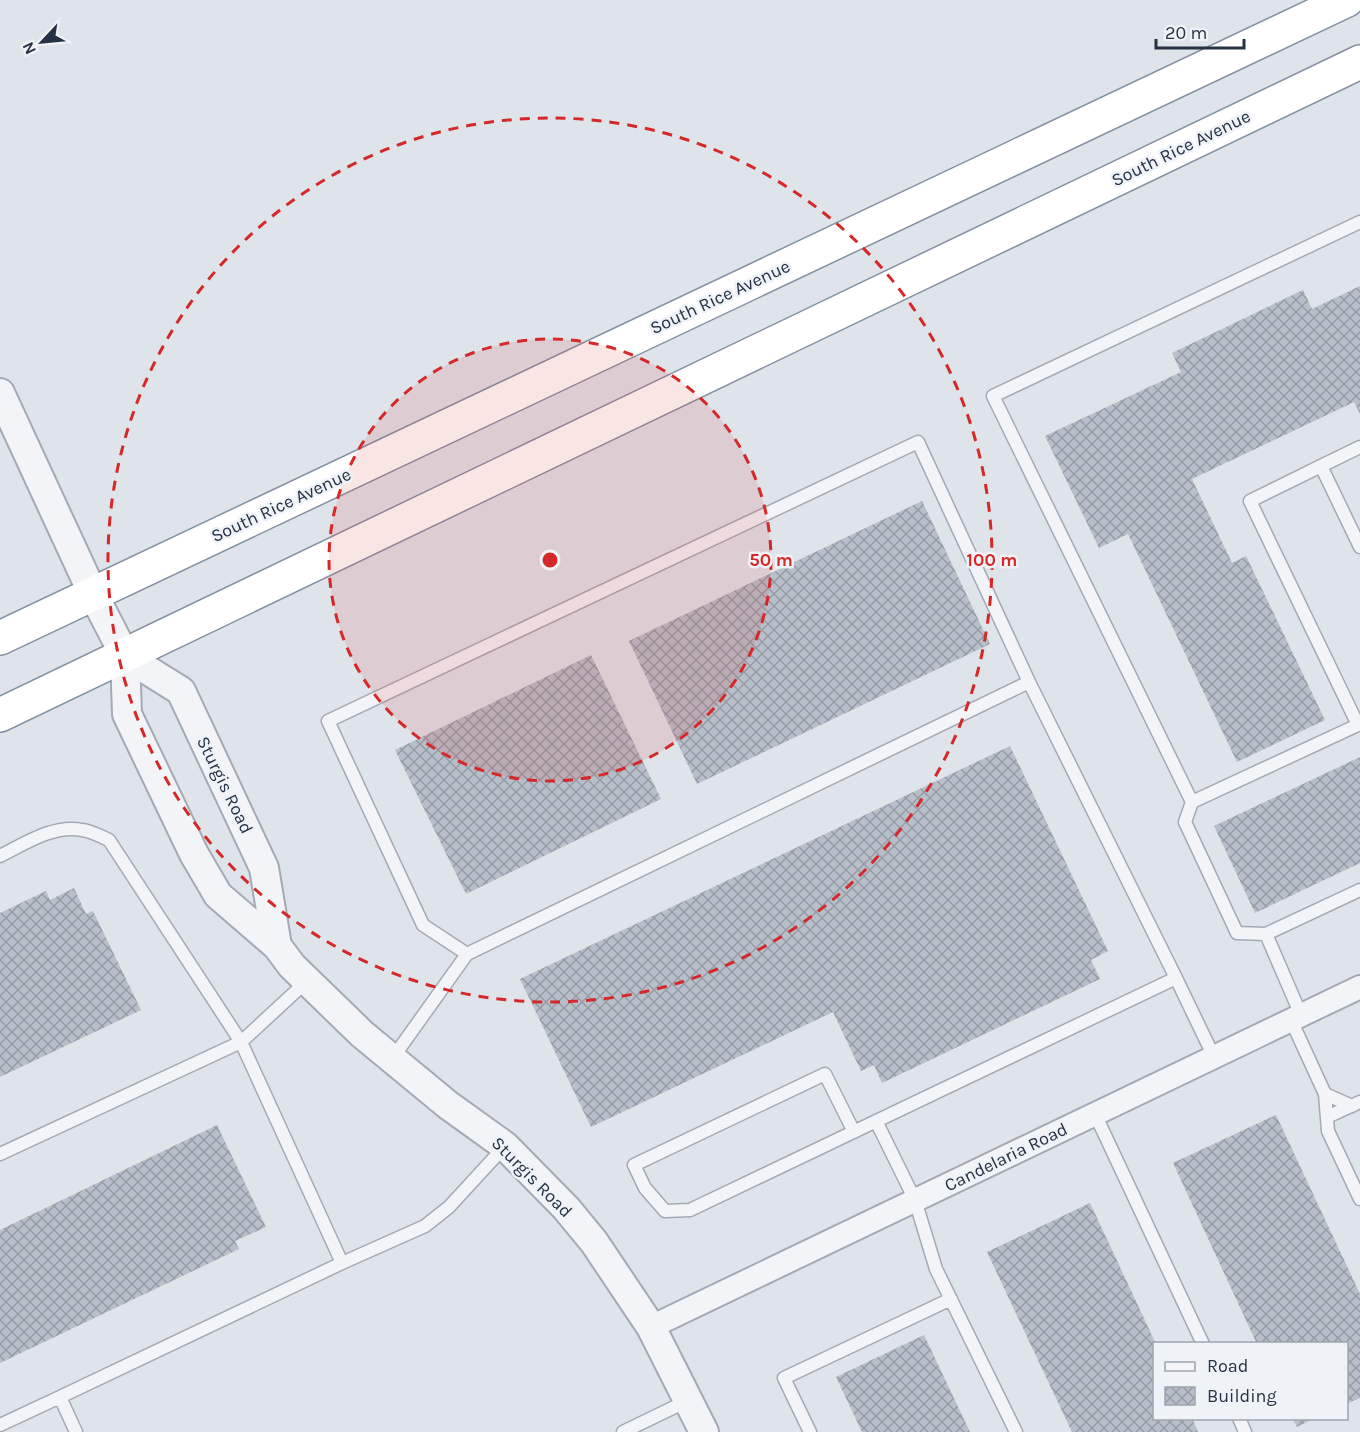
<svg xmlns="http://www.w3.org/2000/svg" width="1360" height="1432" viewBox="0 0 1360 1432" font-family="Karla,sans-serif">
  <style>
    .building { fill: url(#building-cross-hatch) }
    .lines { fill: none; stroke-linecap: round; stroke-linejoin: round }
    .service-casing { stroke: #a4aab5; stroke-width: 15 }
    .minor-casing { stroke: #a4aab5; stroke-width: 26 }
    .tertiary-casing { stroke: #a4aab5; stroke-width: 32 }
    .trunk-casing { stroke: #8591a2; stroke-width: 36 }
    .service { stroke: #f2f4f8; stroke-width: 12 }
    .minor { stroke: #f2f4f8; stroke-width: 22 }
    .tertiary { stroke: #f2f4f8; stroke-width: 28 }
    .trunk { stroke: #fff; stroke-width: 33 }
    .ring { fill: none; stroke: #d62828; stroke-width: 3; stroke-dasharray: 10 8 }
    .labels { text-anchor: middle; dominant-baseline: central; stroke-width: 5; stroke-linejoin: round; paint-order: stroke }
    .street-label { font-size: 18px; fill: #263143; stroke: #eff2f7 }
    .centre { fill: #d62828; stroke: #eff2f7; stroke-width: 3 }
    .ring-label { font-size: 18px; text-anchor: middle; font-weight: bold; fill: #d62828; stroke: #eff2f7; stroke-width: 5; stroke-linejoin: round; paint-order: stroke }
  </style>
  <defs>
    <pattern id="building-cross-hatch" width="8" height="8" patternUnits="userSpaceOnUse" patternTransform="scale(1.5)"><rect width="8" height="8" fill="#b8bfca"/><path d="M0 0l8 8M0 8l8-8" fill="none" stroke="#959ca6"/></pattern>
  </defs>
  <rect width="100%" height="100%" fill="#dfe3ea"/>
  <path class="building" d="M1360,286V414L1354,402L1192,479L1232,563L1246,556L1325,720L1237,762L1128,534L1099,548L1045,436L1181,372L1172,353L1303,290L1312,309Z
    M922,501L990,644L697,784L629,641Z
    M591,655L661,799L466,894L395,750Z
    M1010,746L1108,951L1091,960L1100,979L882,1083L874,1065L861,1071L833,1012L591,1127L520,979Z
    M1360,757V863L1255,913L1214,826Z
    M74,888L86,914L93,911L141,1010L0,1077V913L46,891L50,900Z
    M1276,1115L1360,1294V1398L1346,1404V1344H1257L1173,1163Z
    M217,1125L266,1227L235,1241L239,1249L0,1363V1230Z
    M1090,1203L1156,1344H1154V1418H1192L1198,1432H1072L987,1252Z
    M924,1335L970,1432H862L836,1377Z
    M1292,1418H1315L1297,1427Z"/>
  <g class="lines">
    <g class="service-casing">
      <path id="service" d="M1360,222L993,396L1192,802L1185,822L1237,933L1266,934L1360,890
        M1360,447L1321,466L1360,547
        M1321,466L1250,501L1358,725
        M1192,802L1360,724
        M0,856C24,844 54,824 82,830C91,831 100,836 109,840L241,1042L307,981
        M1266,934L1301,1015
        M467,954L423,925L328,721L918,442L1029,682
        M1291,1020L1325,1094L1328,1131L1360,1199
        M392,1059L467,954L1029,682L1176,978
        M1325,1094L1352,1106
        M1095,1114L1203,1344
        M1327,1117L1360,1102
        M876,1121L915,1200L936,1269L1016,1432
        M854,1132L825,1074L634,1165L645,1188L665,1211L690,1210L1176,978L1214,1057
        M0,1154L241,1042L342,1263L425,1226L449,1207L505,1146
        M1239,1418L1245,1432
        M0,1425L60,1397
        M76,1432L60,1397L342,1263
        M623,1432L689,1400
        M810,1432L784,1378L951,1299"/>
    </g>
    <g class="minor-casing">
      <path id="minor" d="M651,1327L1360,987"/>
    </g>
    <g class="tertiary-casing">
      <path id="tertiary" d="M0,393L93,594L125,656L127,714L194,854L218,895L277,946L292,966L362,1034L448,1105L505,1146L566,1208L594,1242L651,1327L704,1432
        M125,656L181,691L264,868L277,946"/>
    </g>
    <g class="trunk-casing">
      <path id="trunk" d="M0,638L1347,0
        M0,715L1360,62"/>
    </g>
    <use href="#service" class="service"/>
    <use href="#minor" class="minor"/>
    <use href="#tertiary" class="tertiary"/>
    <use href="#trunk" class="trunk"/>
  </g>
  <circle cx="550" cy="560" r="221" fill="#d62828" fill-opacity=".12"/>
  <g class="ring">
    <circle cx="550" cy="560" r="221"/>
    <circle cx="550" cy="560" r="442"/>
  </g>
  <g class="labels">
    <g class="street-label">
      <text transform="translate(1181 148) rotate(-26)">South Rice Avenue</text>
      <text transform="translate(720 297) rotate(-25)">South Rice Avenue</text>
      <text transform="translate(281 505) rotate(-25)">South Rice Avenue</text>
      <text transform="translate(225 785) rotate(64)">Sturgis Road</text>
      <text transform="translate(1006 1157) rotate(-26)">Candelaria Road</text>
      <text transform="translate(532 1177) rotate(45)">Sturgis Road</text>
    </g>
  </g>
  <circle cx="550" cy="560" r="9" class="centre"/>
  <g class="ring-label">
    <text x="771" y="566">50 m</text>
    <text x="992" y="566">100 m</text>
  </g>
  <rect x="1153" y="1342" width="195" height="78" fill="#eff2f7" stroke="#9fa5af" stroke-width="1.5"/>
  <rect x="1165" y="1362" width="30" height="9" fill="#f2f4f8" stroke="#9fa5af" stroke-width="1.5"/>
  <text x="1207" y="1372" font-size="18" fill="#263143">Road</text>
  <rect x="1165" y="1387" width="30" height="18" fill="url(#building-cross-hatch)" stroke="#9fa5af" stroke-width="1.5"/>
  <text x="1207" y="1402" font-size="18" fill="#263143">Building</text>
  <g transform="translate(42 42) rotate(244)" stroke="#eff2f7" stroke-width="4.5" paint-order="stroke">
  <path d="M0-4.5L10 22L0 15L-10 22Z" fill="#263143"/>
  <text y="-9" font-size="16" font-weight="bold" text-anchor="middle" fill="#263143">N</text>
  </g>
  <path d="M1156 39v9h88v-9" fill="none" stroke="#263143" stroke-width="3"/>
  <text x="1165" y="39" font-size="18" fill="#263143" stroke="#eff2f7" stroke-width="4.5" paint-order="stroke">20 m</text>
</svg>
